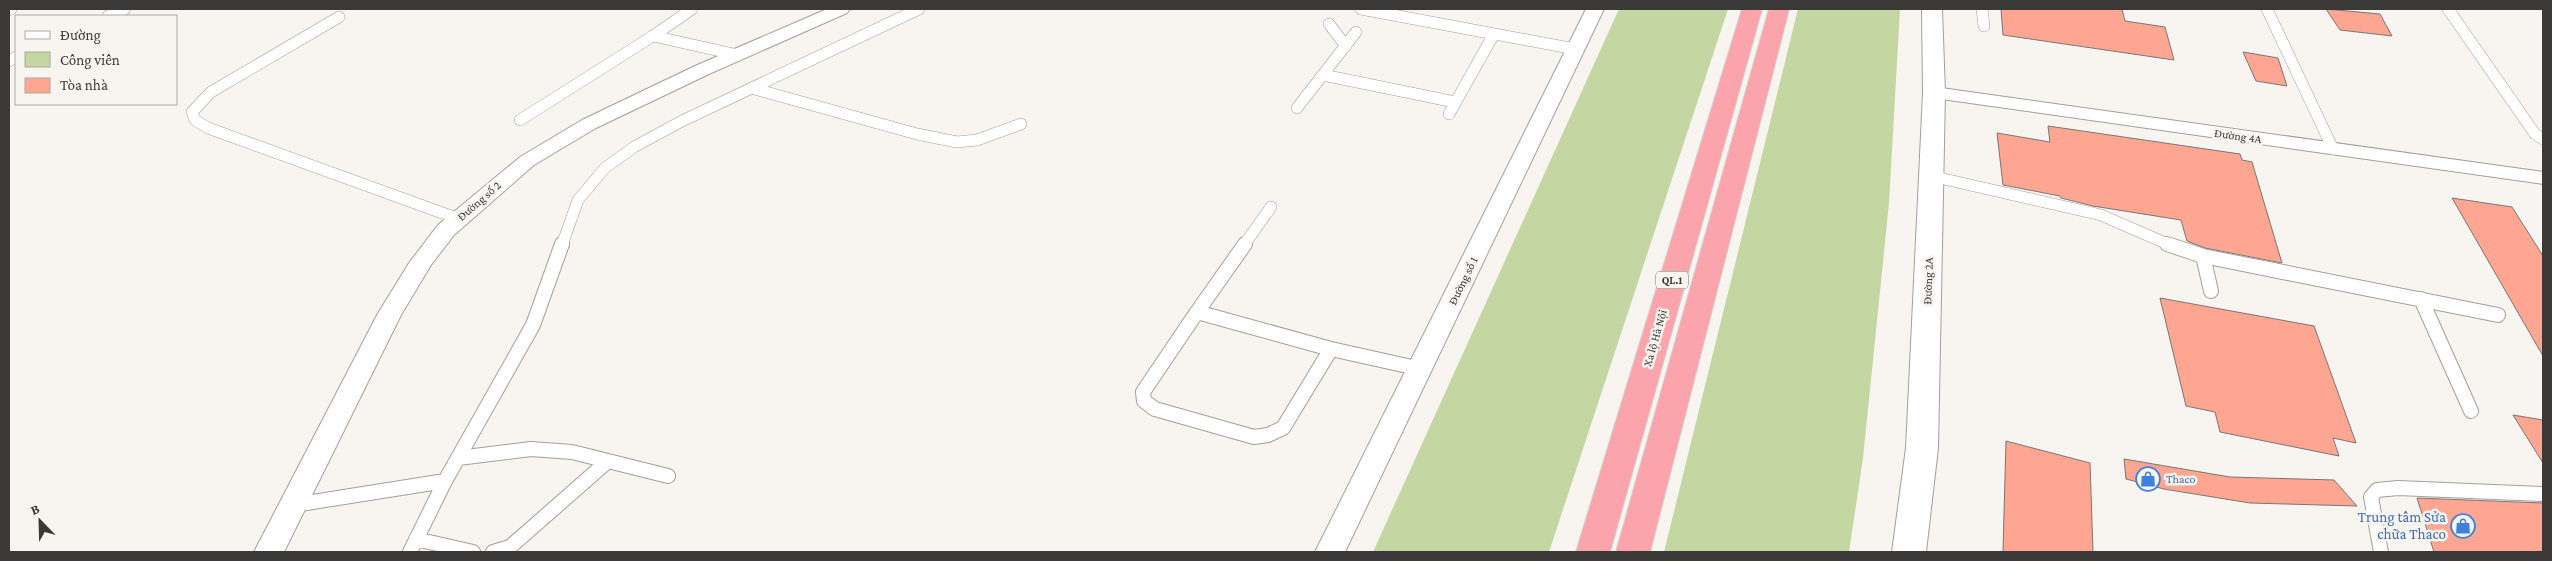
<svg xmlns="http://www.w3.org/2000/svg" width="2552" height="561" viewBox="0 0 2552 561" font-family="'Crimson Pro',serif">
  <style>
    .green { fill: #c4d7a2 }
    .building { fill: #fea691; stroke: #7b7574 }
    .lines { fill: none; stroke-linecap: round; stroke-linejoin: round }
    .service-far1-casing { stroke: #a3a09b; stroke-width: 12 }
    .service-casing { stroke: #a3a09b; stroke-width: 16 }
    .minor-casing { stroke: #a3a09b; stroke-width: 2 }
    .tertiary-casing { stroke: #a3a09b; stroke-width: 2 }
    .trunk-casing { stroke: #d4d3d3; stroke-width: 2 }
    .service-far1 { stroke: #fff; stroke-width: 11 }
    .service { stroke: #fff; stroke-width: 14 }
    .minor { fill: #fff; fill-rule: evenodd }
    .tertiary { fill: #fff; fill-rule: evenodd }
    .trunk { fill: #fba4ac; fill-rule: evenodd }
    .labels { text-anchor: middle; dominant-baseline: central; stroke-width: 5; stroke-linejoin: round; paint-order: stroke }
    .shield { fill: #f8f4ef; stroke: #74716e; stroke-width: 1 }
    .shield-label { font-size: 11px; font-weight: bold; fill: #3b3937 }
    .street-label { font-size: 12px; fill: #3b3937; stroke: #f8f4ef }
    .shop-label { font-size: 12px; fill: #366cbe; stroke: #f8f4ef; text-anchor: start }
    .near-shop-label { font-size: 15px; fill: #366cbe; stroke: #f8f4ef; text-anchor: end }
  </style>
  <rect width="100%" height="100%" fill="#f8f4ef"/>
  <path class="green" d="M1619,9H1728L1549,552H1373Z
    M1798,9H1900L1889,203L1863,458L1849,552H1664Z"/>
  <path class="building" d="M2001,9H2122L2125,21L2165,27L2174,60L2003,35Z
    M2326,9L2380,14L2392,36L2340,30Z
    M2243,52L2278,58L2287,86L2256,81Z
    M2048,126L2240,154L2242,160L2252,162L2282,263L2205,248L2187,241L2181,220L2093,206L2061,198L2060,196L2003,185L1997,133L2050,142Z
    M2452,198L2512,207L2543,256V356Z
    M2160,298L2314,326L2356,443L2333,438L2339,456L2220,432L2215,412L2186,406Z
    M2513,415L2543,420V463Z
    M2006,441L2090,463L2093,552H2003Z
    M2124,459L2230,477L2334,480L2357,506L2250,503L2164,489L2126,479Z
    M2417,498L2543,503V552H2434Z"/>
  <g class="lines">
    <g class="service-far1-casing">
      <path id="service-far1" d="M692,9L653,36L738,55
        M1361,9L1575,49
        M1982,9L1984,26
        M2267,9L2333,149
        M2448,9L2535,134L2543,139
        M9,10L11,9
        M108,16L125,9
        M339,17L211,92L192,112L195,120L208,128L459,219
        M1329,24L1346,46
        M9,61L16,57
        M1323,75L1455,102
        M751,88L917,134L957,142L977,140L1021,124
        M1297,108L1356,32
        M1449,114L1494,34
        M520,120L653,36
        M1931,176L2101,215L2170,245
        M562,245L578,200L605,168L634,147L682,121L919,9
        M1244,245L1271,207"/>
    </g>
    <g class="service-casing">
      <path id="service" d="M1245,244L1197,312L1331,349
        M2167,244L2203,256L2498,315
        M2203,256L2211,291
        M2421,299L2471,411
        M1197,312L1143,392L1144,401L1155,409L1254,437L1268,435L1283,428L1331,349L1421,369
        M458,458L531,449L572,452L668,476
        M445,481L533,325L562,244
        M294,505L445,481L410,552
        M416,539L473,552
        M493,552L510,547L608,461
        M2381,552L2371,497L2377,490L2398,488L2543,494"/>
    </g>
    <g class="minor-casing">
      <path id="minor" d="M827,9H850L847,13L709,74L596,128L534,165L454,235L431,265L401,315L284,552H254L377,315L409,263L438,225L520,157L582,120L695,66Z
        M1586,9H1604L1345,552H1315Z
        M1934,87L2543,172V184L1927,97L1924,93L1927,89Z"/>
    </g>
    <g class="tertiary-casing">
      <path id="tertiary" d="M1922,9H1942L1945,93L1938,448L1926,552H1892L1906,448L1923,93Z"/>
    </g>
    <g class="trunk-casing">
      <path id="trunk" d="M1742,9H1762L1610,552H1576Z
        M1769,9H1789L1650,552H1616Z"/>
    </g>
    <use href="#service-far1" class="service-far1"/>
    <use href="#service" class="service"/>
    <use href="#minor" class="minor"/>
    <use href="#tertiary" class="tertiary"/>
    <use href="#trunk" class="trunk"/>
  </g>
  <defs>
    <g id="shop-ring" transform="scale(1.25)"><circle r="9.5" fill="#f8f4ef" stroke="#3f7fe0" stroke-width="1.5"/><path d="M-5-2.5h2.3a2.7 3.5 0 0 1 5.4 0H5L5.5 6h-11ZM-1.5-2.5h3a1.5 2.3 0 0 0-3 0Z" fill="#3f7fe0"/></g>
  </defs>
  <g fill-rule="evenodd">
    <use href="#shop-ring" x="2148" y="479"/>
    <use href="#shop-ring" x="2463" y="526"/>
  </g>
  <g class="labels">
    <rect class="shield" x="1656" y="271.5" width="32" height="17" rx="4"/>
    <g class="shield-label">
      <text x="1672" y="280">QL.1</text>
    </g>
    <g class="street-label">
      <text transform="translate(2238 136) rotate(8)">Đường 4A</text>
      <text transform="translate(479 201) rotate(-41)">Đường số 2</text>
      <text transform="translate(1463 281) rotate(-64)">Đường số 1</text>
      <text transform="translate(1928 281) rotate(-88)">Đường 2A</text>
      <text transform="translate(1655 338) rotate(-74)">Xa lộ Hà Nội</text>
    </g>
    <g class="shop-label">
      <text x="2166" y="479">Thaco</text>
    </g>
    <g class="near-shop-label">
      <text x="2446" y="517">Trung tâm Sửa<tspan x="2446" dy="17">chữa Thaco</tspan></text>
    </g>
  </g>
  <rect width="2552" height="561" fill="none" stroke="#3b3937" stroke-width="20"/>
  <rect x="15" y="15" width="162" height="90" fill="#f8f4ef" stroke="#aca9a5"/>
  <rect x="25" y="31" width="25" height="8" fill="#ffffff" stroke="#aca9a5"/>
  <text x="60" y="40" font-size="15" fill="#3b3937">Đường</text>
  <rect x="25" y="52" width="25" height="15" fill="#c4d7a2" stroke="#aca9a5"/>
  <text x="60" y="65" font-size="15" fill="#3b3937">Công viên</text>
  <rect x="25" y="78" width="25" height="15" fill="#fea691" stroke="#aca9a5"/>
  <text x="60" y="90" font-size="15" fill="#3b3937">Tòa nhà</text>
  <g transform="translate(40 521) rotate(337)" stroke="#f8f4ef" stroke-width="4" paint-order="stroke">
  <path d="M0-4L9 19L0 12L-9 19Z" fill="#3b3937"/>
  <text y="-8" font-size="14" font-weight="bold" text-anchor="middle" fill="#3b3937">B</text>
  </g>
</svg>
